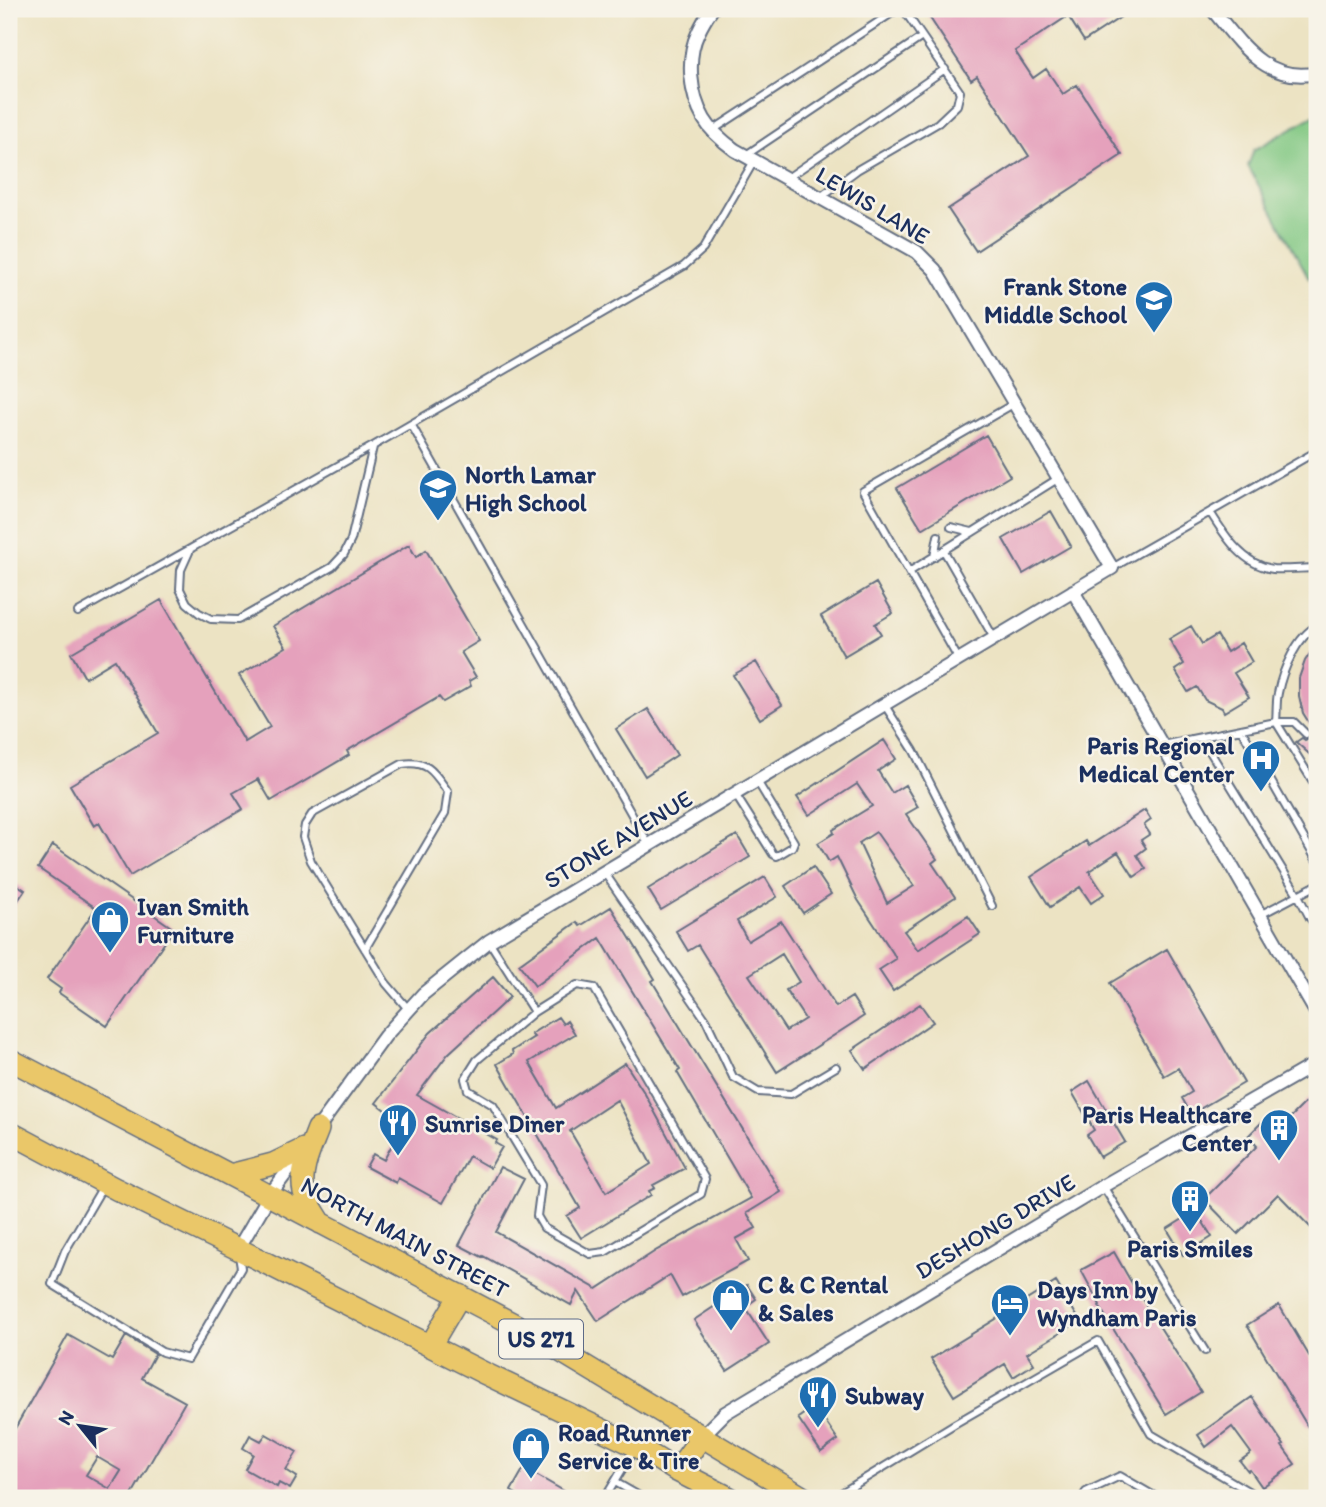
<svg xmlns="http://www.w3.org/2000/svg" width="1326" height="1507" viewBox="0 0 1326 1507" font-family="Itim,sans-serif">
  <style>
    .green { fill: #82c883; stroke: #4e7c70; stroke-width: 2 }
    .building { fill: #e5a1bc; fill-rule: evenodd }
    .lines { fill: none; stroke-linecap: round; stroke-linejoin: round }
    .service-casing { stroke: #646e81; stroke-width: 10 }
    .minor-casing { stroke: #646e81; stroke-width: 16 }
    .trunk-casing { stroke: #646e81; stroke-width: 24 }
    .service { stroke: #fff; stroke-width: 6 }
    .minor { stroke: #fff; stroke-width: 12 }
    .trunk { stroke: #eac769; stroke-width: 21 }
    .labels { text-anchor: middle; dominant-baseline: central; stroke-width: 5; stroke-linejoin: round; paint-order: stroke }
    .shield { fill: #f7f3e8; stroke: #5d6a87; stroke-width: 2 }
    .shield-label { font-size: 23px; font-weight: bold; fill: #1b2f5e }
    .street-label { font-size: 24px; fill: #1b2f5e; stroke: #f7f3e8 }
    .poi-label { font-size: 24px; font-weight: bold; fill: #1b2f5e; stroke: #f7f3e8; text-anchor: start }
  </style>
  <rect width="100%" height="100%" fill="#f7f3e8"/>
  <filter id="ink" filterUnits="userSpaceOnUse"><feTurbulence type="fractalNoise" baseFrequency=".0143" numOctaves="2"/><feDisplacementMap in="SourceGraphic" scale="14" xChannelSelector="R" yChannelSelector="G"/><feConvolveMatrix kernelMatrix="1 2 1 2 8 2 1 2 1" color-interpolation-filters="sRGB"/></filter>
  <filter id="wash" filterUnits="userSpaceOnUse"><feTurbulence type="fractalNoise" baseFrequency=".00686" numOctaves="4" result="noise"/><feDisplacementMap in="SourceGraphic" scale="28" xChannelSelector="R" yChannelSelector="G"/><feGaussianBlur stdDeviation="1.57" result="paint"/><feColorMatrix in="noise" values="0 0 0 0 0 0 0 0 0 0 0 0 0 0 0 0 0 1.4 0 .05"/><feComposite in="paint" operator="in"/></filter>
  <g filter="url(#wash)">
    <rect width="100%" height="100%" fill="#ece3c3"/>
    <path class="green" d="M1317,114V273L1309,278L1248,166L1254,150Z"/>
    <g id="blocks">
      <path class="building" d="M924,9H1133L1084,41L1068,16L1015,51L1033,78L1046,69L1063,94L1077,85L1122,155L976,251L948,209L1029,156L977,76L971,80Z
        M986,435L1010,476L922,529L897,488Z
        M1051,511L1071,546L1023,574L1003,539Z
        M409,545L416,557L426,550L479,641L461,652L476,677L469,681L471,686L443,702L439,697L347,751L349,755L271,801L258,779L233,793L243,809L130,876L99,823L94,826L70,785L158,733L115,660L85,678L71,653L161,600L245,742L270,727L239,675L286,647L273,626Z
        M876,583L893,613L875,624L881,634L844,656L821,616Z
        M1191,626L1202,644L1217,635L1227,652L1241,643L1252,662L1234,673L1249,697L1224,712L1222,708L1205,700L1197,687L1188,692L1175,670L1184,664L1169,639Z
        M1317,643V761L1296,742L1302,738L1305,740L1309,738L1312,735L1311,731L1313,729L1303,713L1299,696V678L1305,661Z
        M756,662L782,705L760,719L733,675Z
        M648,709L677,755L645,776L616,729Z
        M884,740L896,759L878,771L892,793L905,785L918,807L906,814L937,859L932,863L955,897L904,931L918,950L968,916L980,934L893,991L879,970L896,959L893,953L858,900L837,857L829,862L818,843L834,833L833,830L872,806L857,784L809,815L797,797ZM876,832L914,886L887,903L859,843Z
        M1145,810L1151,820L1144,825L1150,834L1141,840L1146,848L1137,855L1146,869L1134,877L1118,852L1089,871L1104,894L1091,903L1080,887L1050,907L1031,877L1086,841L1089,846Z
        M737,835L750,857L661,910L648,889Z
        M53,845L174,929L107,1026L59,993L61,989L47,979L96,908L38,868Z
        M813,867L831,894L803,913L785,886Z
        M765,877L777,897L737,921L748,941L781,921L836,1007L852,997L864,1016L777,1072L698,945L688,951L676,931ZM782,954L799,982L786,990L805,1019L786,1031L749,975Z
        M9,879L25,890L9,914Z
        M611,907L655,979L652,981L781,1192L747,1213L756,1228L736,1239L748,1261L682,1297L670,1275L598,1321L578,1291L571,1305L483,1256L482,1257L459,1245L500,1167L524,1179L496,1232L597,1289L657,1250L751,1198L677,1072L680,1070L600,938L535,986L519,964L577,922L580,926Z
        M1167,949L1244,1083L1191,1114L1182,1098L1192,1092L1178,1068L1164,1076L1110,983Z
        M493,977L510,997L448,1054L417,1095L497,1140L495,1143L502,1147L490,1168L469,1156L443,1203L398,1178L396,1183L366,1167L373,1154L384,1160L403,1124L376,1103L430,1033Z
        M920,1004L933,1022L865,1069L852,1050Z
        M558,1017L563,1024L567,1021L575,1034L529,1062L556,1108L625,1063L645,1094L685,1168L653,1185L655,1188L649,1191L651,1195L581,1238L567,1216L580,1208L497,1064L513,1054L512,1051L534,1037L531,1034ZM617,1100L651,1164L606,1192L570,1131Z
        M1089,1081L1125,1142L1100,1157L1087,1135L1094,1130L1072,1092Z
        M1317,1091V1234L1278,1194L1238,1234L1204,1199L1257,1146L1248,1136L1261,1123L1273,1135Z
        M1196,1211L1212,1237L1183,1255L1167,1229Z
        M1114,1252L1130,1280L1201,1392L1166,1414L1099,1306L1100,1305L1081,1270Z
        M1056,1282L1080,1321L1027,1353L1034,1364L1013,1377L1005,1364L954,1396L931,1359Z
        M747,1285L756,1299L745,1307L769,1344L727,1371L694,1320Z
        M1279,1305L1317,1369V1421L1308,1427L1247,1325Z
        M68,1335L112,1360L126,1336L155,1354L142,1378L185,1402L130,1498H9V1439ZM97,1457L121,1471L110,1489L86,1475Z
        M1252,1397L1284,1445L1282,1446L1295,1464L1262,1487L1250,1470L1248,1471L1240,1461L1251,1453L1232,1427L1206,1447L1198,1435Z
        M815,1406L838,1440L821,1452L798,1418Z
        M266,1434L297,1452L286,1470L297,1477L290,1489L279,1483L277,1487L245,1469L253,1454L243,1448L250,1435L261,1441Z
        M524,1468L576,1498H523L511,1491Z"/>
    </g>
  </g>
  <g filter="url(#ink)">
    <use href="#blocks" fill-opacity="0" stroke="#646e81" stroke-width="2"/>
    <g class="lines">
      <g class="service-casing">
        <path id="service" d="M713,130L895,11L901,10L906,13L960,92L957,105L938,123L857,170L819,198
          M746,155L922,37
          M786,179L945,69
          M411,424L649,845
          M1210,512C1225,536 1243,565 1273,569C1287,570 1303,568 1317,568
          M951,527L972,532
          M190,550L181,570L180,589L187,603L199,613L211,619L238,620L332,567L344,554L351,540L373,447
          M944,551L994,638
          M934,557L938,536
          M1112,568L1317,451
          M909,572L1059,478
          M78,612L373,446L684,266L703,249L754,161
          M959,660L863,491L1015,403
          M884,704L914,751L992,906
          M1241,729L1317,861
          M1306,734L1294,722H1276C1277,713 1276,702 1278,693C1282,671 1297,636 1317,626
          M1201,737L1298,895L1310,918L1317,927
          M1162,745L1276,722L1317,788
          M735,794L773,854L777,856L792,847L794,842L757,781
          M604,872L706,1020L733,1077L758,1092L791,1094L836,1067
          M1260,915L1317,885
          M489,941L534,1012
          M365,949L445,813L448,792C434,772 428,760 402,764L312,814L305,825L303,837L311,861L386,983L409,1010
          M577,985L594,988L705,1179L701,1194L605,1252L590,1254L544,1228L537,1216L541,1185L493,1105L468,1090L465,1079L477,1060L534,1012Z
          M1103,1186L1205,1351
          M102,1188L65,1251L52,1284L162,1352L188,1359L241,1268L239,1256
          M615,1482L643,1498
          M605,1498L635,1448
          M833,1498L956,1423L1098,1341L1151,1434L1260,1498
          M1082,1498L1086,1492L1120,1476L1158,1498"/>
      </g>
      <g class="minor-casing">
        <path id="minor" d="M1212,9C1240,43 1266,84 1317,73
          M1073,591L1317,1014
          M315,1132L385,1036L423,994L489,941L1112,568L935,270L917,252L735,150C724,142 711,131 704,119C690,95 686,58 698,33C702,24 707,16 712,9
          M238,1249L269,1196L299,1156
          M702,1436L725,1413L1103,1186L1317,1063"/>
      </g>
      <g class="trunk-casing">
        <path id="trunk" d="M9,1059L527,1331L804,1498
          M318,1129C311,1148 299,1171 304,1192C307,1202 315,1213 321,1223
          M9,1132L116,1189L238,1249L484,1373L636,1446L677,1471L730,1498
          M230,1175L273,1164L304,1149
          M430,1346L460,1295
          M677,1471L702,1436"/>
      </g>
      <use href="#service" class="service"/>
      <use href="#minor" class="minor"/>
      <use href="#trunk" class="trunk"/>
    </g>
  </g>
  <defs>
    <g id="school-pin" transform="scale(2.0125)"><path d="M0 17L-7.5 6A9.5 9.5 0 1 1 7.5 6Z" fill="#1f6fb2" stroke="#f7f3e8"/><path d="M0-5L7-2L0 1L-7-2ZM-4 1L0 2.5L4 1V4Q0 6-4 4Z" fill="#fff"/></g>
    <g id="hospital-pin" transform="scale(2.0125)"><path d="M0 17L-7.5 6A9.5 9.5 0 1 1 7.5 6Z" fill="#1f6fb2" stroke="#f7f3e8"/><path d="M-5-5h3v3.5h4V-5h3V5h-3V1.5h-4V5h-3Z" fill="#fff"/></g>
    <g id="shop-pin" transform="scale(2.0125)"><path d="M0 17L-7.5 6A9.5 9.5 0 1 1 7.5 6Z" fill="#1f6fb2" stroke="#f7f3e8"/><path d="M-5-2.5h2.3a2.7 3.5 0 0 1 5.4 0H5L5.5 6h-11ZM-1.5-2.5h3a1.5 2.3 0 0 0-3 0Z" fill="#fff"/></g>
    <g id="restaurant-pin" transform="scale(2.0125)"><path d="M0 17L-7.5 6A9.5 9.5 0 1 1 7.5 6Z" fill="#1f6fb2" stroke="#f7f3e8"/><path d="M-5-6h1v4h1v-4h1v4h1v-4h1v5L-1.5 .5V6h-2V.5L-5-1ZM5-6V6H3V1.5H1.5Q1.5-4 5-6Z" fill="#fff"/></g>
    <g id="building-pin" transform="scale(2.0125)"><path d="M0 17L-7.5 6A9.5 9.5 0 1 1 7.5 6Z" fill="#1f6fb2" stroke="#f7f3e8"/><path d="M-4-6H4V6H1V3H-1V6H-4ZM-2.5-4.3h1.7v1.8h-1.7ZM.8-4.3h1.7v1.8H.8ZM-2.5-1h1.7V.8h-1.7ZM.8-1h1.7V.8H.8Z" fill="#fff"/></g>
    <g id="hotel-pin" transform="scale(2.0125)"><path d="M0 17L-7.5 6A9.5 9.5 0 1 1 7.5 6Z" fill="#1f6fb2" stroke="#f7f3e8"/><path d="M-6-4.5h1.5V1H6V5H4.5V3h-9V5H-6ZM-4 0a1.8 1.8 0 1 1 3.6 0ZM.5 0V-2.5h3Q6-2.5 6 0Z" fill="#fff"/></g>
  </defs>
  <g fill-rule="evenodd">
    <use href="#school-pin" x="1154" y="300"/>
    <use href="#school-pin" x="438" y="488"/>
    <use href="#hospital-pin" x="1261" y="759"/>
    <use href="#shop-pin" x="110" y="920"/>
    <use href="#restaurant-pin" x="398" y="1123"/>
    <use href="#building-pin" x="1279" y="1128"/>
    <use href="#building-pin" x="1190" y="1199"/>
    <use href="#shop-pin" x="731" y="1298"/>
    <use href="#hotel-pin" x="1010" y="1303"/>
    <use href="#restaurant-pin" x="818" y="1395"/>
    <use href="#shop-pin" x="531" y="1446"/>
  </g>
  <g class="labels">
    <rect class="shield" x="499" y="1319.5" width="84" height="39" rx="5"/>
    <g class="shield-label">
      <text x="541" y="1339">US 271</text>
    </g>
    <g class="street-label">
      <text transform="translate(873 205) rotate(31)">LEWIS LANE</text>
      <text transform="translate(618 839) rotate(-31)">STONE AVENUE</text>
      <text transform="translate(995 1226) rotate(-31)">DESHONG DRIVE</text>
      <text transform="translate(405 1237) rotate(28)">NORTH MAIN STREET</text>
    </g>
    <g class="poi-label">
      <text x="1127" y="286" text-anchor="end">Frank Stone<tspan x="1127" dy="28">Middle School</tspan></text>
      <text x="465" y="474">North Lamar<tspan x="465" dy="28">High School</tspan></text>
      <text x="1234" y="745" text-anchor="end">Paris Regional<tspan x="1234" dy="28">Medical Center</tspan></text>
      <text x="137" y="906">Ivan Smith<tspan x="137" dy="28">Furniture</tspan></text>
      <text x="1252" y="1114" text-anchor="end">Paris Healthcare<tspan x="1252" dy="28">Center</tspan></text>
      <text x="425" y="1123">Sunrise Diner</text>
      <text x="1190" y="1248" text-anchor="middle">Paris Smiles</text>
      <text x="758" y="1284">C &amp; C Rental<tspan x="758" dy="28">&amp; Sales</tspan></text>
      <text x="1037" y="1289">Days Inn by<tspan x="1037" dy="28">Wyndham Paris</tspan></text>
      <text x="845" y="1395">Subway</text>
      <text x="558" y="1432">Road Runner<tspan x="558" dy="28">Service &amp; Tire</tspan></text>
    </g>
  </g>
  <rect width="1326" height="1507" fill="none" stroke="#f7f3e8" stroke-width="35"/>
  <g transform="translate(80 1426) rotate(300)" stroke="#f7f3e8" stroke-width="5" paint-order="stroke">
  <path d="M0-5L12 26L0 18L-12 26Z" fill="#1b2f5e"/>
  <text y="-10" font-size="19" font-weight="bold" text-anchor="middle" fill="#1b2f5e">N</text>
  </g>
</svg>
